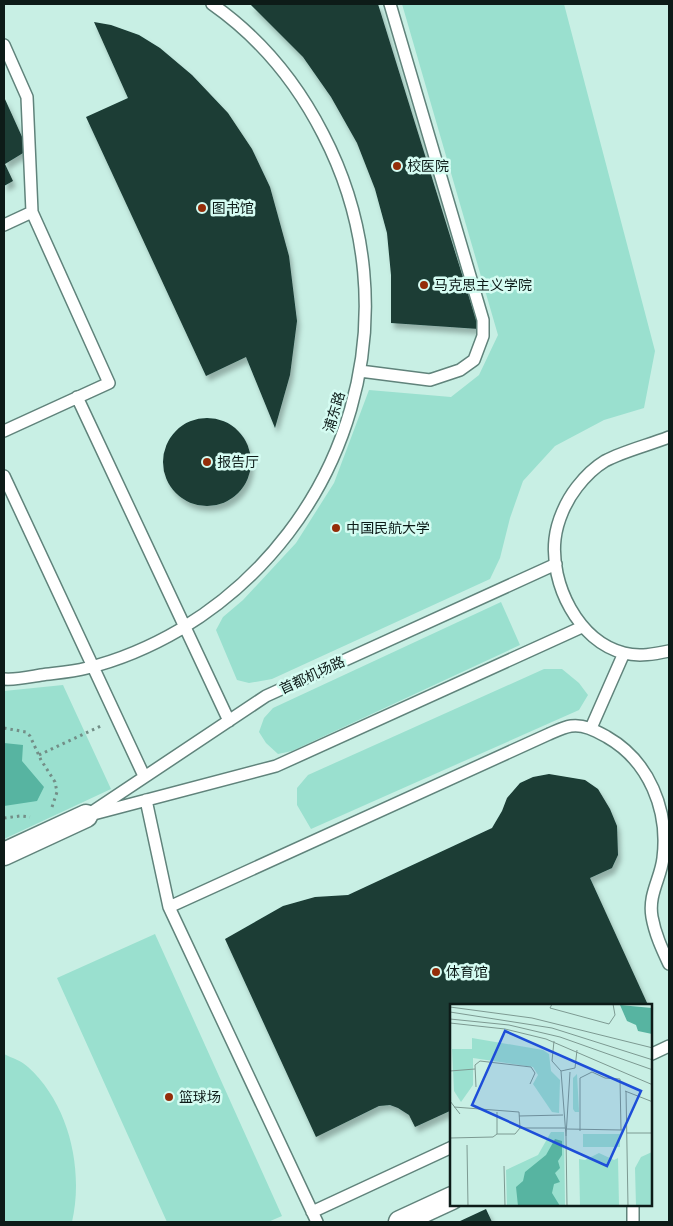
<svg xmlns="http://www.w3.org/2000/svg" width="673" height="1226" viewBox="0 0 673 1226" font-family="'Archivo Narrow','Noto Sans SC',sans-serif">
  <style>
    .green { fill: #9ae0cf }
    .water { fill: #57b4a1 }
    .building { fill: #1a3c35; filter: url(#shadow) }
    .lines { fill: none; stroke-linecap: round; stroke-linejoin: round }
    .service-casing { stroke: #60837b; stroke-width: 14 }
    .minor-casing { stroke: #60837b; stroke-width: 25 }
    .path { stroke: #738e87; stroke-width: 3; stroke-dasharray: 2.5 4; stroke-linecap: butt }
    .service { stroke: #fff; stroke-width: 11 }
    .minor { stroke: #fff; stroke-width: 22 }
    .poi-dot { fill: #942d09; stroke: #d5fcf2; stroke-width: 2 }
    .labels { text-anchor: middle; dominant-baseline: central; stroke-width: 5; stroke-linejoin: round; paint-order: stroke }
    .poi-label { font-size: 14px; fill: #0d1b18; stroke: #d5fcf2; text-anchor: start }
    .street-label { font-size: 14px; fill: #0d1b18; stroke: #d5fcf2 }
    .inset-road { fill: none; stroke: #7d9a92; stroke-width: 1 }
    .view { fill: #1d4ed8; fill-opacity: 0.15; stroke: #1d4ed8; stroke-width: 2.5 }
    .inset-edge { fill: none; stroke: #0d1b18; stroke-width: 2.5 }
  </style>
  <defs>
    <filter id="shadow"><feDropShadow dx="3" dy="5.5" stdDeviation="2.5" flood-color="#0004"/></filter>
  </defs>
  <rect width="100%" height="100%" fill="#c8efe4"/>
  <path class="green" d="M402,4H564L655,351L644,408L604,420L555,446L523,481L510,518L500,558L490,579L272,679L249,683L237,680L216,630L223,617L243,600L296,543L334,483L369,390L451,397L479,375L498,335Z
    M501,602L520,645L292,751L278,754L266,743L259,732L264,718L273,708Z
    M544,669H562L579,683L588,695L579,710L311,829L297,805V788L308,775Z
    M63,685L111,789L4,839V691Z
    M155,934L282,1216L268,1222H167L57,978Z
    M4,1054C12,1058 22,1061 28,1067C69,1104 84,1169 72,1222H4Z"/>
  <path class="water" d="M4,743L23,745L22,761L44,787L37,801L4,806Z"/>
  <path class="building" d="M250,4H378L479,329L391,323V275L387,233L375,189L357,143L331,97L303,57Z
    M94,22L111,25L139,35L160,48L192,75L228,113L252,149L270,187L289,256L297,321L290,375L275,428L246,357L206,376L86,117L128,98Z
    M4,97L28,150L5,164L13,181L4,186Z
    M163 462a44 44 0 1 1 88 0a44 44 0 1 1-88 0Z
    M549,774L585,780L598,789L610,809L617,826L618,855L612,868L590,878L648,1005H452V1110L415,1127L409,1115L398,1108L390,1105L379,1106L316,1137L225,939L283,906L315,897L348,895L492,828L502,811L507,798L520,783L533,777Z
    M486,1209L492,1222H458Z"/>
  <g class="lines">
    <g class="service-casing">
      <path id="service" d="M4,45L27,97L32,212L109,383L4,431
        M4,225L32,212
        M360,371L430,380L460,370L474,360L483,336V320L390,4
        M77,397L229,721
        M669,437C649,445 624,451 605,461C595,467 584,478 577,487C566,501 557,521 555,539C550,584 578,641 624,653C639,657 655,654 669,651
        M4,476L144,776
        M556,564L266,696L86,816L276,766L582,627
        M4,679C16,680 29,677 41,675C56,673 72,672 87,668C120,660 152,646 181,629C352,526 415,311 323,134C297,83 259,37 212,4
        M591,728L624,653
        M146,800L169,907L317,1222
        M169,907L549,734C556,731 564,727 571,726C584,724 596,731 607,737C649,761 669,810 663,858C661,878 648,894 652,917C655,934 662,949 669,964
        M652,1054L669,1046
        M312,1212L452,1147
        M633,1222V1205"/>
    </g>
    <g class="minor-casing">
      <path id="minor" d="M4,854L86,816
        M400,1222L452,1198"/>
    </g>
    <path class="path" d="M4,728L26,732L30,736L41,760L55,782L57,792L52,807
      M39,755L103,725
      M4,818L20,816L30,817"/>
    <use href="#service" class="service"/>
    <use href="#minor" class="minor"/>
  </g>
  <g class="poi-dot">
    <circle cx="397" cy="166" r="5"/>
    <circle cx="202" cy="208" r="5"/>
    <circle cx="424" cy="285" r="5"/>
    <circle cx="207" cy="462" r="5"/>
    <circle cx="336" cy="528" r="5"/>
    <circle cx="436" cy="972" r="5"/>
    <circle cx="169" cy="1097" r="5"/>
  </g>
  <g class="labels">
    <g class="poi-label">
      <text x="407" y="166">校医院</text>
      <text x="212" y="208">图书馆</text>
      <text x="434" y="285">马克思主义学院</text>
      <text x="217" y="462">报告厅</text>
      <text x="346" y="528">中国民航大学</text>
      <text x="446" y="972">体育馆</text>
      <text x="179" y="1097">篮球场</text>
    </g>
    <g class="street-label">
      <text transform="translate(334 412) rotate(-73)">浦东路</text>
      <text transform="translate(312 675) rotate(-25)">首都机场路</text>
    </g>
  </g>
  <g transform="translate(450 1004)">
    <rect width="202" height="202" fill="#c8efe4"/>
    <path d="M22,34L93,46L99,50L101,67L110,76L109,109L102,108L83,80L88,71L83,63L23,54V81L11,98L4,87L2,45H22ZM127,70L129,108H125L123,105V74ZM101,128H114L115,202H57L56,166L88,151ZM133,130H170V143H133ZM202,148V202H186L185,164L191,153ZM149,149L164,156L168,154L169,202H130L129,155L135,156Z" fill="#9ae0cf"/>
    <path d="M170,1L202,4V30L188,27L186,21L177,17ZM105,135L112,137V151L108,157L110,164L105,169L110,178L104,180L102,189L110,202H68L66,183L73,177L75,168L96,151Z" fill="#57b4a1"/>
    <path class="inset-road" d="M102,0L100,4L159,20L165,11L163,0M0,3L82,14L203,44M0,8L102,24L203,56M0,15L59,21L110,33L203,66M0,19L55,25L96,35L203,81M104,37L102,57L111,67L125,64L127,46M0,67L25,65M111,67L116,132L120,68M26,83L25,61L30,57L81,63L85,69L80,80M175,87L203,98M176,87L178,202M0,97L10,110M4,103L69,108L70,124L65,130H47V108M69,112L113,111M70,124H115M117,125L172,126M130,127V74L142,68L155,74L170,75L171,126M177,129H203M116,132L117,202M0,134L43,133L47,130M17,141L18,202M54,162L55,202"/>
    <path class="view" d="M55,27L191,87L157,162L22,101Z"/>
    <rect width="202" height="202" class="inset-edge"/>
  </g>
  <rect width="673" height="1226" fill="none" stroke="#0d1b18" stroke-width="10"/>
</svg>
